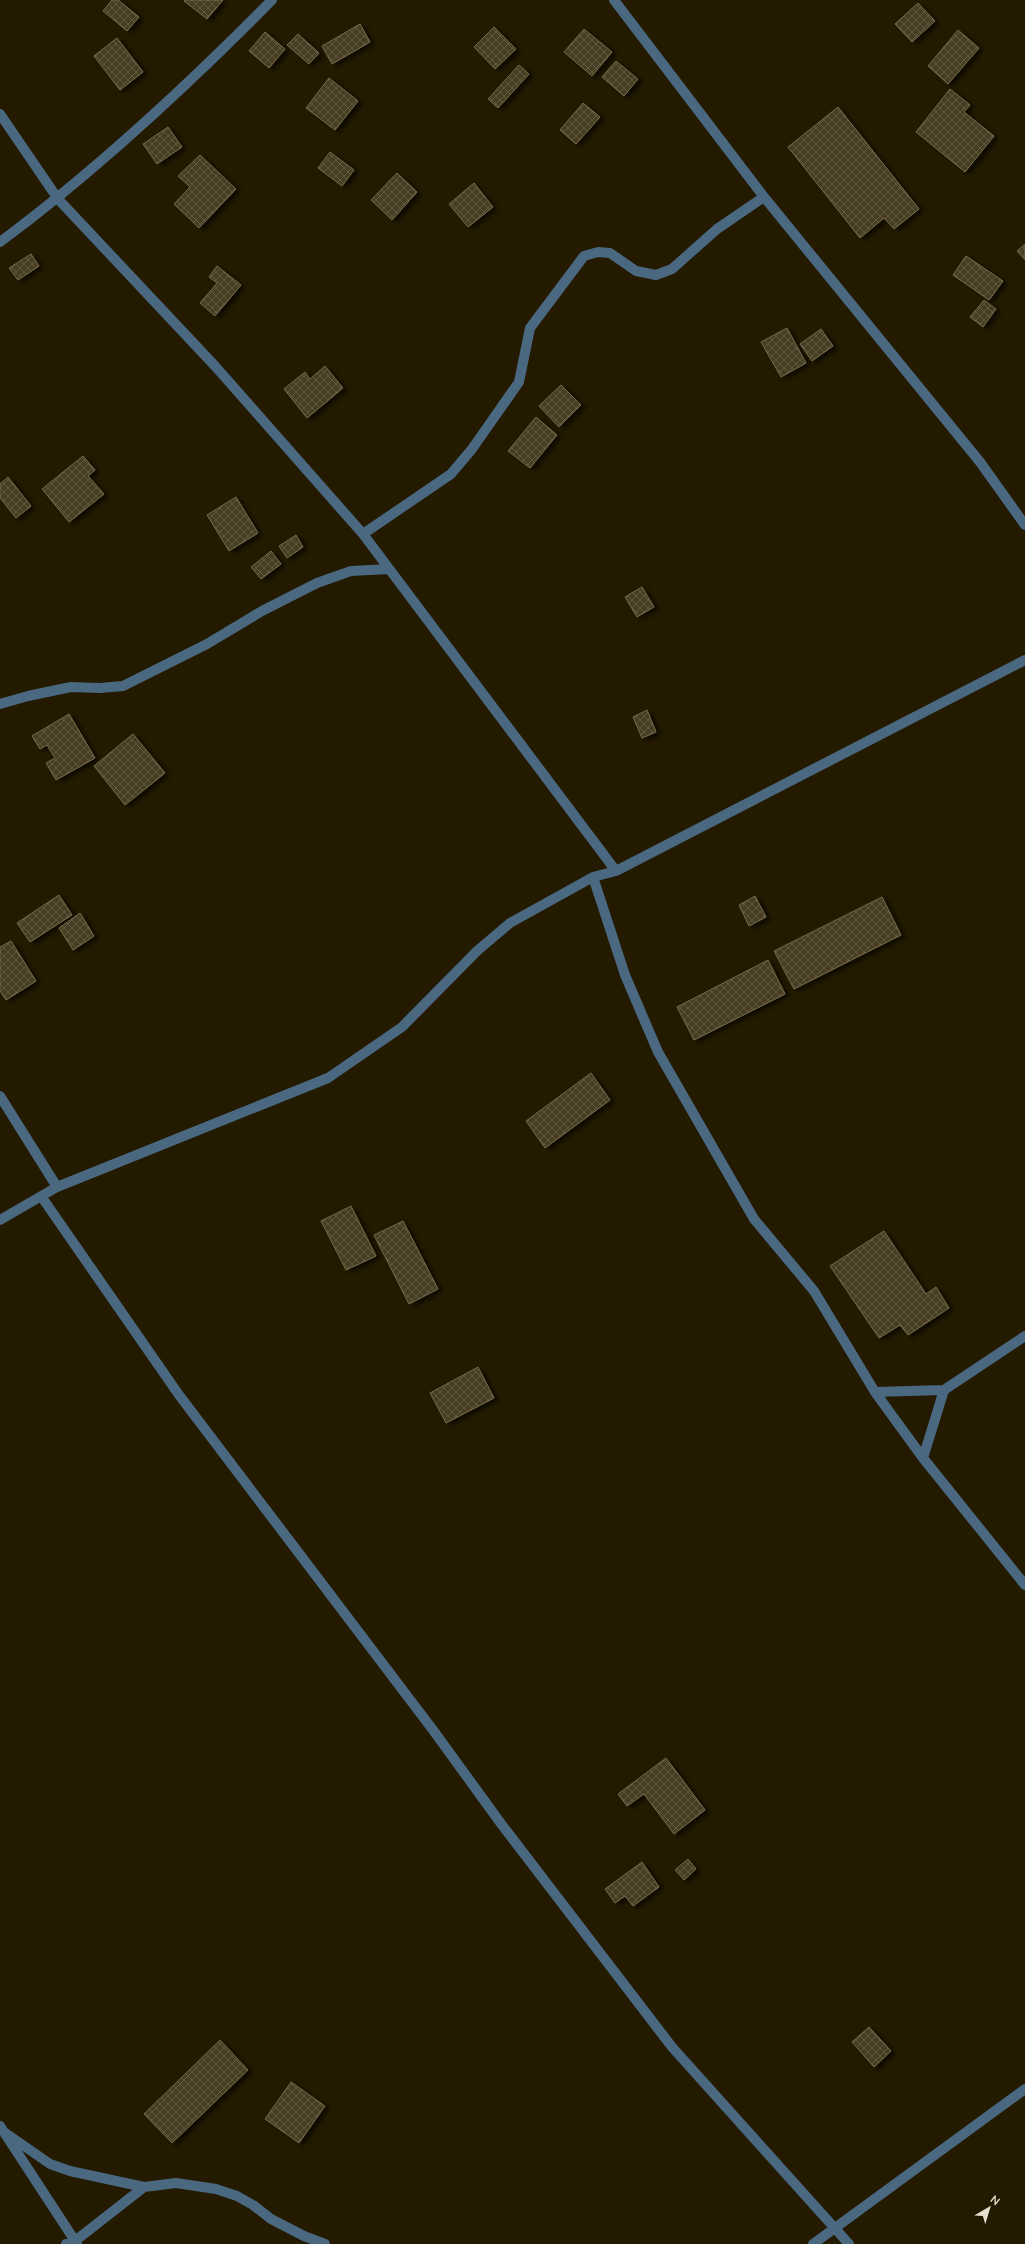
<svg xmlns="http://www.w3.org/2000/svg" width="1025" height="2244" viewBox="0 0 1025 2244" font-family="Mulish,sans-serif">
  <style>
    .building { fill: url(#building-cross-hatch); stroke: #756b4c; filter: url(#shadow) }
    .lines { fill: none; stroke-linecap: round; stroke-linejoin: round }
    .minor { stroke: #4a6880; stroke-width: 10 }
  </style>
  <defs>
    <pattern id="building-cross-hatch" width="8" height="8" patternUnits="userSpaceOnUse"><rect width="8" height="8" fill="#473d20"/><path d="M0 0l8 8M0 8l8-8" fill="none" stroke="#61593f"/></pattern>
    <filter id="shadow"><feDropShadow dx="4.5" dy="2.5" stdDeviation="2" flood-color="#0009"/></filter>
  </defs>
  <rect width="100%" height="100%" fill="#231a00"/>
  <path class="building" d="M112,0H118L139,17L127,31L103,11Z
    M186,0H223L207,19L184,1Z
    M918,3L935,21L912,42L895,24Z
    M360,24L370,42L332,64L322,46Z
    M494,27L516,49L495,69L474,47Z
    M584,29L612,52L592,76L564,52Z
    M958,30L979,48L948,84L928,66Z
    M265,32L285,49L269,68L249,51Z
    M298,34L319,53L309,64L287,45Z
    M117,38L143,72L120,90L94,56Z
    M616,61L638,79L624,96L602,77Z
    M519,65L529,74L498,108L488,99Z
    M329,78L358,101L335,130L306,108Z
    M950,89L970,105L964,112L994,136L965,172L916,132Z
    M583,103L600,117L576,144L560,130Z
    M838,107L919,209L894,229L884,218L860,238L788,147Z
    M168,127L182,147L157,164L143,144Z
    M330,152L354,170L342,186L318,168Z
    M200,155L236,189L199,228L174,204L190,187L178,176Z
    M397,173L417,192L392,220L371,200Z
    M474,183L493,207L468,227L449,204Z
    M1025,244V260L1017,251Z
    M31,254L39,266L18,280L9,268Z
    M966,256L1003,281L989,300L953,275Z
    M217,266L241,285L215,316L200,303L217,283L209,277Z
    M984,300L996,309L983,327L970,317Z
    M787,328L806,363L781,377L761,342Z
    M821,329L833,346L812,361L800,344Z
    M325,366L343,388L307,418L284,389L305,372L310,379Z
    M561,385L581,405L559,427L539,406Z
    M536,417L557,435L530,468L508,451Z
    M83,456L95,470L88,476L104,494L69,522L42,489Z
    M8,477L31,506L16,518L0,498V484Z
    M236,497L258,533L229,551L207,515Z
    M296,535L303,547L287,558L279,546Z
    M271,551L281,564L261,579L251,567Z
    M642,587L654,607L637,617L625,597Z
    M647,710L656,732L642,738L633,717Z
    M69,714L95,758L56,780L46,763L55,758L47,745L40,749L32,736Z
    M133,734L165,773L125,805L94,766Z
    M59,895L72,915L30,942L17,923Z
    M755,896L766,917L749,926L739,905Z
    M882,897L901,935L794,989L774,951Z
    M80,913L94,936L73,950L59,928Z
    M11,941L36,981L6,1000L0,991V947Z
    M768,960L785,994L694,1040L677,1007Z
    M591,1073L610,1100L545,1148L526,1121Z
    M351,1206L376,1256L346,1270L321,1221Z
    M403,1221L438,1289L409,1304L374,1235Z
    M884,1231L926,1294L936,1287L949,1308L908,1335L900,1325L879,1338L830,1266Z
    M478,1367L494,1398L446,1423L430,1393Z
    M666,1758L705,1810L674,1834L644,1794L627,1806L618,1794Z
    M688,1859L696,1869L684,1880L675,1870Z
    M642,1862L659,1887L633,1906L625,1896L615,1903L605,1889Z
    M869,2027L891,2051L874,2067L852,2042Z
    M220,2040L248,2070L172,2143L144,2114Z
    M291,2082L325,2106L299,2143L265,2119Z"/>
  <g class="lines">
    <path class="minor" d="M614,0L764,197L980,462L1025,525
      M0,114L58,199L215,366L363,534L616,871
      M0,242C97,170 187,86 272,0
      M363,534L451,474L472,449L519,382L530,328L584,256L598,252L610,253L636,271L656,275L672,269L717,229L764,197
      M0,704L28,696L71,687L100,688L123,686L207,644L262,611L317,583L351,571L389,569
      M593,877L625,975L658,1052L754,1219L814,1291L875,1392L923,1458L1025,1585
      M0,1096L57,1187
      M41,1196L179,1395L433,1730L502,1825L672,2047L849,2244
      M0,1220L57,1187L328,1078L402,1027L477,951L510,923L593,877L616,871L1025,660
      M875,1392L944,1390L1025,1336
      M923,1458L944,1390
      M0,2126L77,2244
      M4,2132L50,2164L70,2171L144,2187L176,2183L216,2189L237,2196L253,2205L271,2219L304,2236L325,2244
      M66,2244L75,2241L144,2187
      M813,2244L1025,2089"/>
  </g>
  <g transform="translate(989 2208) rotate(38)" stroke="#231a00" stroke-width="3" paint-order="stroke">
  <path d="M0-3L7 15L0 10L-7 15Z" fill="#e5e0cf"/>
  <text y="-6" font-size="11" font-weight="bold" text-anchor="middle" fill="#e5e0cf">N</text>
  </g>
</svg>
